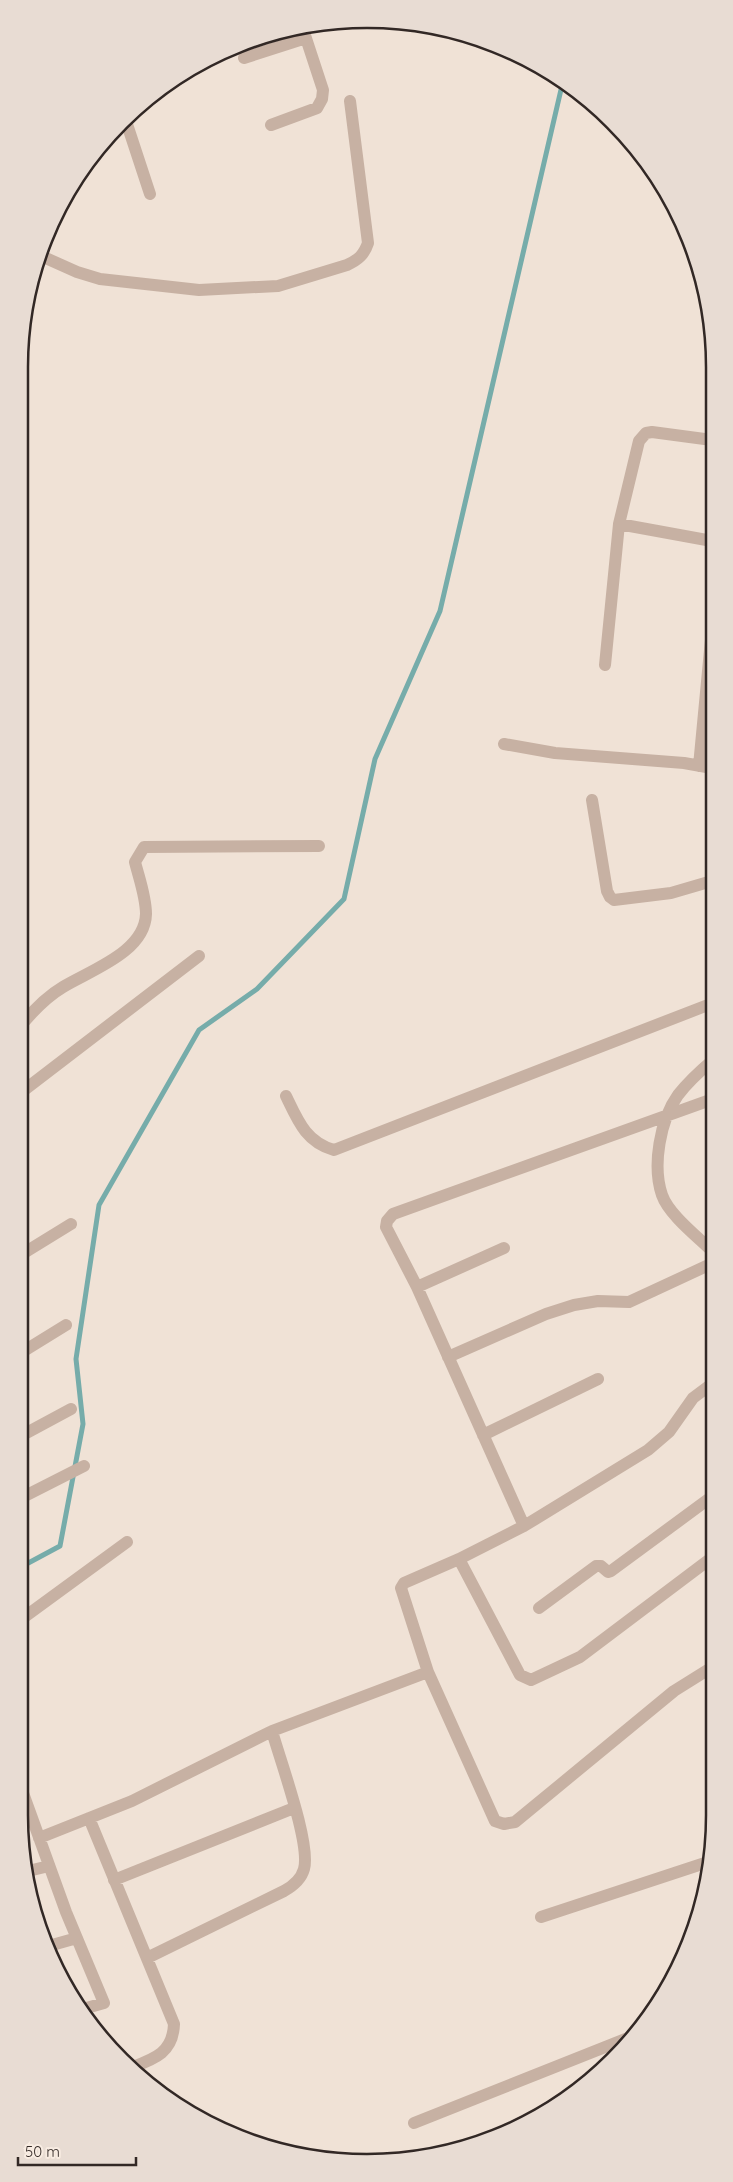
<svg xmlns="http://www.w3.org/2000/svg" width="733" height="2182" viewBox="0 0 733 2182" font-family="Quicksand,sans-serif">
  <style>
    .lines { fill: none; stroke-linecap: round; stroke-linejoin: round }
    .stream { stroke: #76acaa; stroke-width: 5 }
    .street { stroke: #c7b1a3; stroke-width: 12 }
    .rim { fill: none; stroke: #322825; stroke-width: 2.5 }
  </style>
  <rect width="100%" height="100%" fill="#f0e2d6"/>
  <g class="lines">
    <path class="stream" d="M19,1568L60,1546L83,1424L76,1359L99,1205L199,1030L257,989L344,899L375,759L440,611L563,81"/>
    <path class="street" d="M244,58L306,38
      M125,118L150,194
      M271,125L317,108L322,99L323,90L302,26
      M39,255L77,272L100,279L199,290L278,286L347,265C358,260 364,255 368,243L350,101
      M619,524L712,541
      M605,665L619,524L639,441L646,433L652,432L712,440
      M504,744L555,753L684,763L712,768
      M699,766L712,629
      M592,800L607,891L610,897L614,900L671,893L712,881
      M19,1028C31,1013 46,997 63,987C91,970 145,952 146,914C146,897 139,878 135,862L144,847L319,846
      M713,1060C700,1071 688,1082 678,1095C660,1120 652,1166 662,1195C669,1215 698,1237 713,1252
      M19,1094L199,956
      M286,1096C298,1121 306,1142 334,1150L713,1003
      M19,1256L71,1224
      M417,1287L504,1248
      M19,1354L66,1325
      M448,1357L546,1314L574,1305L598,1301L629,1302L713,1263
      M483,1435L598,1379
      M19,1437L71,1409
      M19,1499L84,1466
      M524,1526L417,1287L386,1227L387,1221L393,1214L713,1099
      M459,1559L520,1675L531,1680L580,1657L714,1556
      M539,1608L596,1566H601L608,1572L611,1571L714,1495
      M19,1621L127,1542
      M428,1672L401,1588L404,1583L459,1559L524,1526L648,1450L669,1432L693,1398L713,1383
      M19,1777L23,1793L19,1794
      M23,1793L66,1912L104,2003L83,2009
      M89,1818L174,2024C173,2053 154,2059 130,2068
      M39,1838L132,1801L272,1731L428,1672L495,1821L504,1824L515,1822L674,1691L714,1666
      M24,1872L49,1866
      M114,1880L294,1808
      M541,1917L708,1862
      M45,1947L77,1938
      M147,1958L284,1891C293,1886 301,1880 304,1869C311,1844 280,1760 272,1731
      M414,2123L633,2036"/>
  </g>
  <path d="M0 0H733V2182H0ZM367 28H367A339 339 0 0 1 706 367V1815A339 339 0 0 1 367 2154H367A339 339 0 0 1 28 1815V367A339 339 0 0 1 367 28Z" fill="#e8dcd3" fill-rule="evenodd"/>
  <path class="rim" d="M367 28H367A339 339 0 0 1 706 367V1815A339 339 0 0 1 367 2154H367A339 339 0 0 1 28 1815V367A339 339 0 0 1 367 28Z"/>
  <path d="M18 2157v8h118v-8" fill="none" stroke="#322825" stroke-width="2.5"/>
  <text x="25" y="2157" font-size="15" fill="#322825" stroke="#f8ece2" stroke-width="4" paint-order="stroke">50 m</text>
</svg>
